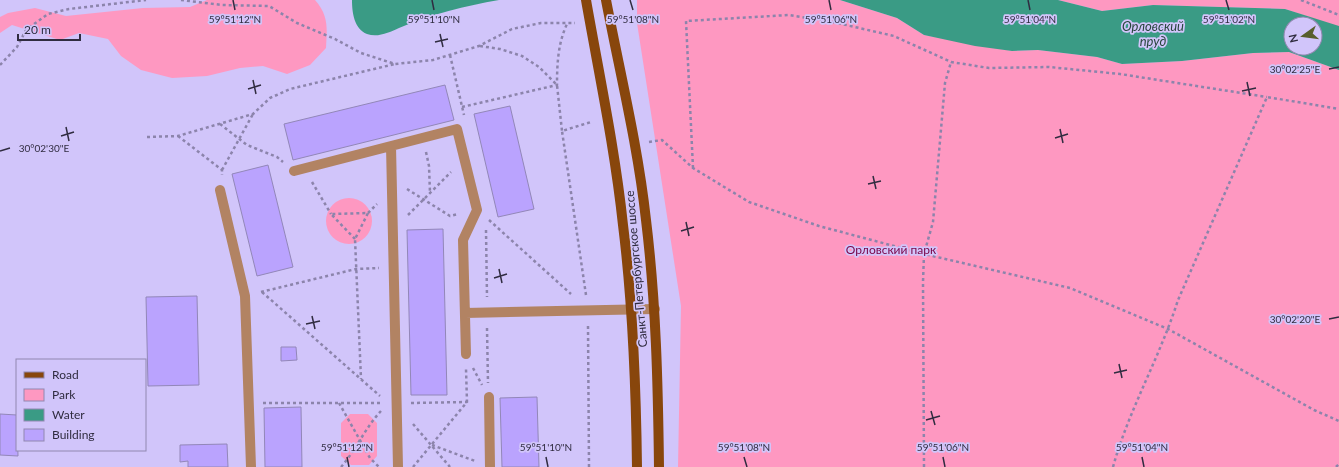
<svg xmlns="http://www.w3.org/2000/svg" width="1339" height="467" viewBox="0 0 1339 467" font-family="Lato,sans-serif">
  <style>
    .green { fill: #fe98c1 }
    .water { fill: #3a9b85; fill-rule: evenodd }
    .building { fill: #baa3fe; stroke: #9287b8 }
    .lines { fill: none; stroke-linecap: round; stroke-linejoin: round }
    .path { stroke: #8c84ab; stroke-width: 2.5; stroke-dasharray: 3 3; stroke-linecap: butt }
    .minor { stroke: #b28363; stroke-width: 10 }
    .major { stroke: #88460c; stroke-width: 10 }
    .ticks { fill: none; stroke: #302c40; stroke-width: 1.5 }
    .labels { text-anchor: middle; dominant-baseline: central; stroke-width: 3.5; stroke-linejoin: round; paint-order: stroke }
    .park-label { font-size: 12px; fill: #7a0347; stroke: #d1c5fa }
    .street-label { font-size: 12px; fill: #302c40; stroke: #d1c5fa }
    .water-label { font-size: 13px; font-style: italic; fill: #28453d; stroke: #d1c5fa }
    .ticks-label { font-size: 10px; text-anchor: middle; fill: #302c40; stroke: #d1c5fa; stroke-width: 3.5; stroke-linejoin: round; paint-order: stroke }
  </style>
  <rect width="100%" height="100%" fill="#d1c5fa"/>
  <path class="green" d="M207,0H315C329,16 327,28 326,48L310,65L287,74L263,66L240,68L207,76L172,78L141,70L121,56L108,39L79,33L60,40L12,25L0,33V17L8,13L35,8L66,16L143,8L190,7Z
    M637,0H840L897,18L924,35L1012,51L1038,50L1097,57L1122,64L1182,61L1253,53L1289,52L1339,70V467H678L681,306L637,23Z
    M1058,0H1339V27L1285,9L1153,5L1102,11Z
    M326 221a23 23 0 1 1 46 0a23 23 0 1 1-46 0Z
    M350,414H368L377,423V456L369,465H351L341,456V423Z"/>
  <path class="water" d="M352,0H499C465,6 432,14 399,28C390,32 378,38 367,34C354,29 352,12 352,0Z
    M840,0H1058L1102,11L1153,5L1285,9L1339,26V70L1289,52L1253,53L1182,61L1122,64L1097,57L1038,50L1012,51L975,46L924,35L897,18ZM1291,24H1315V48H1291Z"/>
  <path class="building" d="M445,85L454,120L293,160L284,124Z
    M510,106L534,209L498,217L474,114Z
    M268,165L293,267L257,276L232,174Z
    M443,229L447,395H411L407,230Z
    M197,296L199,385L148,386L146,297Z
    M281,347H296L297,360L281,361Z
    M537,397L539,467H502L500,398Z
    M301,407L302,467H265L264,408Z
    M0,414L17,415L18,456L0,455Z
    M227,444L228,467H188V461L180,462V445Z"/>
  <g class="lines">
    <path class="path" d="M181,0L222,5L269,6L297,23L335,39L361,53L395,64L433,60L479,46L512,29L541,23H575
      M1301,0L1339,15
      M480,46L500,49L522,56L539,67L557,85L562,131
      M450,55L464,115
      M0,65L17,47L26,30L48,14L69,9L146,0
      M462,107L557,85C557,64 558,43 567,24
      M220,124L247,145L277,157L283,162
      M178,136L222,170V175
      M147,137L178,136L253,114L270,98L290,89L395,64
      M649,142L662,140L693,168L749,202L819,226L924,254L1070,288L1168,329L1314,410L1339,421
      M426,152L429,166L430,193
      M693,168L686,21L789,15L833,22L894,36L951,62L989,68L1049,67L1120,74L1267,97
      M222,170L253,114
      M312,182L331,214
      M407,189L450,216L458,214
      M368,213L377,204
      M408,215L451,172
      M489,220L571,294
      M486,230L487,297
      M355,239L331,214L368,213L355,239L361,379
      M261,292L356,269L379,268
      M262,292L380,396
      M586,295L562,131L591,122
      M588,326L589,467
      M487,328L488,383
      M473,368L482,385
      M263,403H382
      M339,403L370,458L379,467
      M411,403L467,402
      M413,424L450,467
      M432,445L475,461
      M341,467C356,450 365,428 381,411
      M413,467L467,402L466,369
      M924,467L923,282L924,254L933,222L945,83L951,62
      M1113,467C1129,409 1160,357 1178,300L1267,97L1339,109
      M1336,467L1339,464"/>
    <path class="minor" d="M391,146L398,467
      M294,171L457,129L477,210L463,240L466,354
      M220,190L245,296L251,467
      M465,313L655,309
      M489,397L490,467"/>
    <path class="major" d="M586,0C599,74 615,149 623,225C633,305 636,386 637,467
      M606,0C620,73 638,146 646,220C656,302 658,384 659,467"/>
  </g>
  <path class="ticks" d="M233,0L235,10M432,0L434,10M630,0L633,10M829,0L831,10M1028,0L1030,10M1226,0L1229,10M440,34L443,47M435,42L448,39M1329,69L1339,67M253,80L256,94M1247,82L1250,96M248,89L261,85M1242,91L1256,88M66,127L69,141M1060,129L1063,143M61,136L74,132M1055,138L1068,134M0,151L10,148M873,176L876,189M868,184L881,181M686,222L689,236M681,231L694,227M499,269L502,283M494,278L507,274M312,316L315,329M1329,319L1339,317M306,324L320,321M1119,364L1122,378M1114,373L1127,370M931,411L935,425M926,420L940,416M347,457L349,467M546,457L548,467M744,457L747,467M943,457L945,467M1142,457L1144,467"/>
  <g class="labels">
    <g class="park-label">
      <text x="891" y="249">Орловский парк</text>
    </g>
    <g class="street-label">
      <text transform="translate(636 269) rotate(-95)">Санкт-Петербургское шоссе</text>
    </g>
    <g class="water-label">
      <text x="1153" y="26">Орловский<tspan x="1153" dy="15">пруд</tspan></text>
    </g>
  </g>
  <g class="ticks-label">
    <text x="1030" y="23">59°51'04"N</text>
    <text x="1229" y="23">59°51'02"N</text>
    <text x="235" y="23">59°51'12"N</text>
    <text x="434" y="23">59°51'10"N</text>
    <text x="633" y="23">59°51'08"N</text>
    <text x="831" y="23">59°51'06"N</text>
    <text x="1295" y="73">30°02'25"E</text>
    <text x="44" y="152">30°02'30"E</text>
    <text x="1295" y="323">30°02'20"E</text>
    <text x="347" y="451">59°51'12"N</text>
    <text x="546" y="451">59°51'10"N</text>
    <text x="744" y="451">59°51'08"N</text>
    <text x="943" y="451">59°51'06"N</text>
    <text x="1142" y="451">59°51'04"N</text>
  </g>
  <rect x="16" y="359" width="130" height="92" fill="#d1c5fa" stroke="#9188b0"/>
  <rect x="24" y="372" width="20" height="6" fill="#88460c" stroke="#9188b0"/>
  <text x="52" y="379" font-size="12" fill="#302c40">Road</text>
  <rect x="24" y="389" width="20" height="12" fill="#fe98c1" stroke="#9188b0"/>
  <text x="52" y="399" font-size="12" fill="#302c40">Park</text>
  <rect x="24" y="409" width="20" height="12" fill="#3a9b85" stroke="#9188b0"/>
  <text x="52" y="419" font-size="12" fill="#302c40">Water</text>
  <rect x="24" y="429" width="20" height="12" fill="#baa3fe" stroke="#9188b0"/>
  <text x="52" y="439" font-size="12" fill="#302c40">Building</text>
  <g transform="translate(1303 36) rotate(256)"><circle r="19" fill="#d1c5fa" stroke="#9188b0"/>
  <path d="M0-3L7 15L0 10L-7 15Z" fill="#585e2c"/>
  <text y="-6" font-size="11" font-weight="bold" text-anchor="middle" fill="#302c40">N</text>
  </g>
  <path d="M18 34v6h62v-6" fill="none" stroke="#302c40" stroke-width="2"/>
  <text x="24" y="34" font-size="12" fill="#302c40" stroke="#d1c5fa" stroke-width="3" paint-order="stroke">20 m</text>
</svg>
